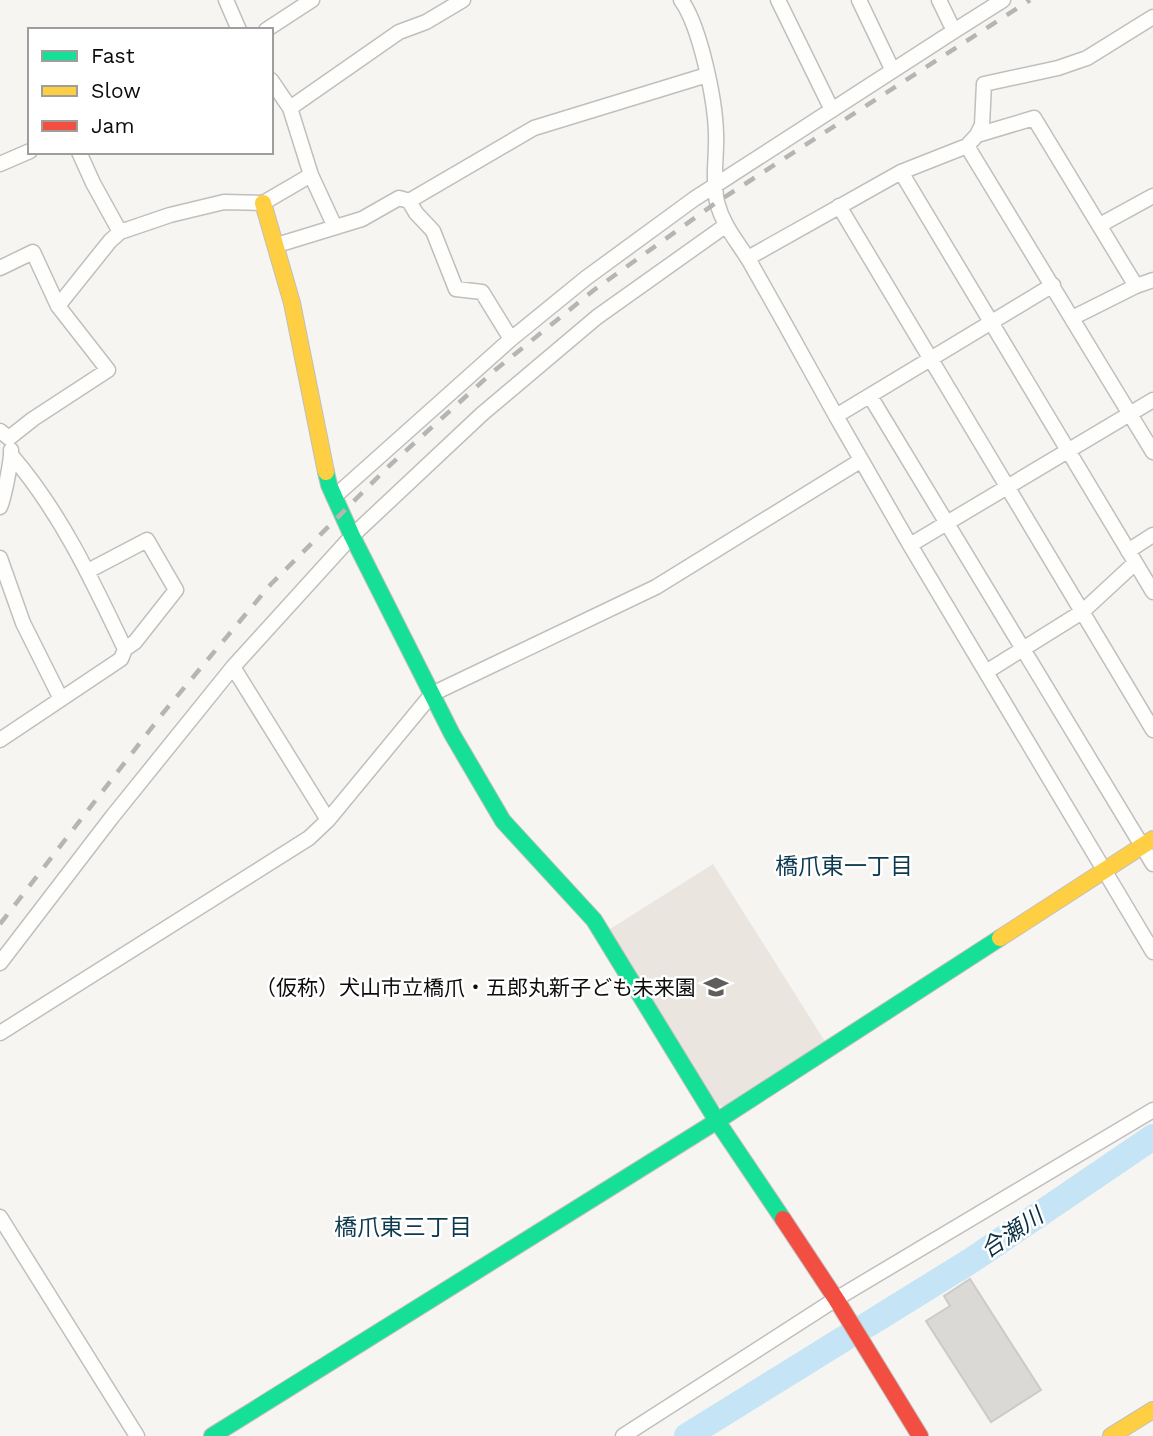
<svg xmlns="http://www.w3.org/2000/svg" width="1153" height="1436" viewBox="0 0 1153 1436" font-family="'Work Sans','Noto Sans JP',sans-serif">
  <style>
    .built { fill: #eae5de }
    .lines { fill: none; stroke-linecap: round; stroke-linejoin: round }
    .river { stroke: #c5e4f5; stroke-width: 26 }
    .building { fill: #dad9d6; stroke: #cdcbc9; stroke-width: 2 }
    .street-casing { stroke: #c1bfbd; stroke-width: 17 }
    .fast-casing { stroke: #c1bfbd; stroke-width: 18 }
    .slow-casing { stroke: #c1bfbd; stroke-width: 18 }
    .jam-casing { stroke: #c1bfbd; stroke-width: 18 }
    .street { stroke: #fefefd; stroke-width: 14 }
    .fast { stroke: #16e098; stroke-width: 16 }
    .slow { stroke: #ffcf43; stroke-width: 16 }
    .jam { stroke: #f24e42; stroke-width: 16 }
    .rail { stroke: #b6b5b5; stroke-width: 4.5; stroke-dasharray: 12 12; stroke-linecap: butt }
    .labels { text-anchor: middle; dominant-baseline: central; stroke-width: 5; stroke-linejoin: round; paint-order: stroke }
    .poi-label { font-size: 21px; fill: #0d0c0b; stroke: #fff; text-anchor: end }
    .neighbourhood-label { font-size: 23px; fill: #0e3a50; stroke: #fff }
    .water-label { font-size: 23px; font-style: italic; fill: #0c3041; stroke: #fff }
  </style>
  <rect width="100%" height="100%" fill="#f7f5f2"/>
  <path class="built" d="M713,864L826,1043L725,1107L717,1105L607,931Z"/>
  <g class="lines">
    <path class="river" d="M867,1325L972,1260L1153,1137
      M687,1436L845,1338"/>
  </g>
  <path class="building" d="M970,1279L1041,1390L991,1422L926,1321L950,1306L944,1296Z"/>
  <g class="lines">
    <g class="street-casing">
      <path id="street" d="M226,0L239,30
        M681,0C700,26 715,99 716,133C717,156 712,179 717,202C723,226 738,242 750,262C779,313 808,365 836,416L1053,285
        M778,0L832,110
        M859,0L892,69
        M266,30L312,0
        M954,31L1003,0
        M290,108L399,32L426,22L463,0
        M977,135L982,125L984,84L1058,68L1087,58L1153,17
        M967,146L1153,452
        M79,152L93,183L120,232
        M0,164L30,151
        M901,172L1153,592
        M311,175L335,227
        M409,201L416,213L433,231L456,289L482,292L511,339
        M839,206L1153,730
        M1100,225L1153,196
        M277,245L362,219L399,198L409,201L534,128L707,75
        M748,258L901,172L967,146L977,135L1034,118L1136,286L1153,280
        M0,268L33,252L58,306L108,370L33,419L9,438L0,431
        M58,306L110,241L120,232L170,215L224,202L263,203L311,175L290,108L271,80
        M1072,318L1136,286
        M870,396L1153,864
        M836,416L910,545L1153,952
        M334,497L511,339L586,278L694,199L954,31L939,0
        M0,507C4,498 12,458 11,450
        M910,545L1153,400
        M1128,551L1153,535
        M0,558L23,623L61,699
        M88,571L147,540L176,590L135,642L125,649
        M233,667L328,820
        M986,672L1082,612L1135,563
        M0,740L121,659L125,649C93,582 61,513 12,456
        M0,963L112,817L233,667L352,536L482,414L597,317L725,226
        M0,1033L309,838L328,820L432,694L656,587L860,461
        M0,1217L137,1436
        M623,1436L836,1299L1153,1110"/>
    </g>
    <g class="fast-casing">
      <path id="fast" d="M326,472L329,485L352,536L452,734L503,821L594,920L717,1121L783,1219
        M212,1436L717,1121L1000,938"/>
    </g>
    <g class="slow-casing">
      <path id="slow" d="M263,203L292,303L326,472
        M1000,938L1153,839
        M1111,1436L1153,1410"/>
    </g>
    <g class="jam-casing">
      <path id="jam" d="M783,1219L836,1299L920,1436"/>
    </g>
    <use href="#street" class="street"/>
    <use href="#fast" class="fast"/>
    <use href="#slow" class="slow"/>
    <use href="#jam" class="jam"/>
    <path class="rail" d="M0,924L163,713L271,584L389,466L494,371L594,290L717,202L1030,0"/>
  </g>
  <defs>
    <g id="school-bare" transform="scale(1.89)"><path d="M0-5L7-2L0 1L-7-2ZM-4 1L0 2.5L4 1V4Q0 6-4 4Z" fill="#5f5e5c" stroke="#fff" stroke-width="2.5" paint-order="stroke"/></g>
  </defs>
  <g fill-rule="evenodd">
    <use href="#school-bare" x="716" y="987"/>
  </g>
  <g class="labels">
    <g class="poi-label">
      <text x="696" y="987">（仮称）犬山市立橋爪・五郎丸新子ども未来園</text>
    </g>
    <g class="neighbourhood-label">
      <text x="844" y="866">橋爪東一丁目</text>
      <text x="403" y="1227">橋爪東三丁目</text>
    </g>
    <g class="water-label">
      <text transform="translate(1012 1233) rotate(-34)">合瀬川</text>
    </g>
  </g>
  <rect x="28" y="28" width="245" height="126" fill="#ffffff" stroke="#9e9e9d" stroke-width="2"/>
  <rect x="42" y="51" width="35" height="10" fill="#16e098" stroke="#9e9e9d" stroke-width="2"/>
  <text x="91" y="63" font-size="21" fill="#0d0c0b">Fast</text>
  <rect x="42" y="86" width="35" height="10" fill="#ffcf43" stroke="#9e9e9d" stroke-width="2"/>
  <text x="91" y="98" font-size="21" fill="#0d0c0b">Slow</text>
  <rect x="42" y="121" width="35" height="10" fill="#f24e42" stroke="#9e9e9d" stroke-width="2"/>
  <text x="91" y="133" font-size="21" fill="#0d0c0b">Jam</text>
</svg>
